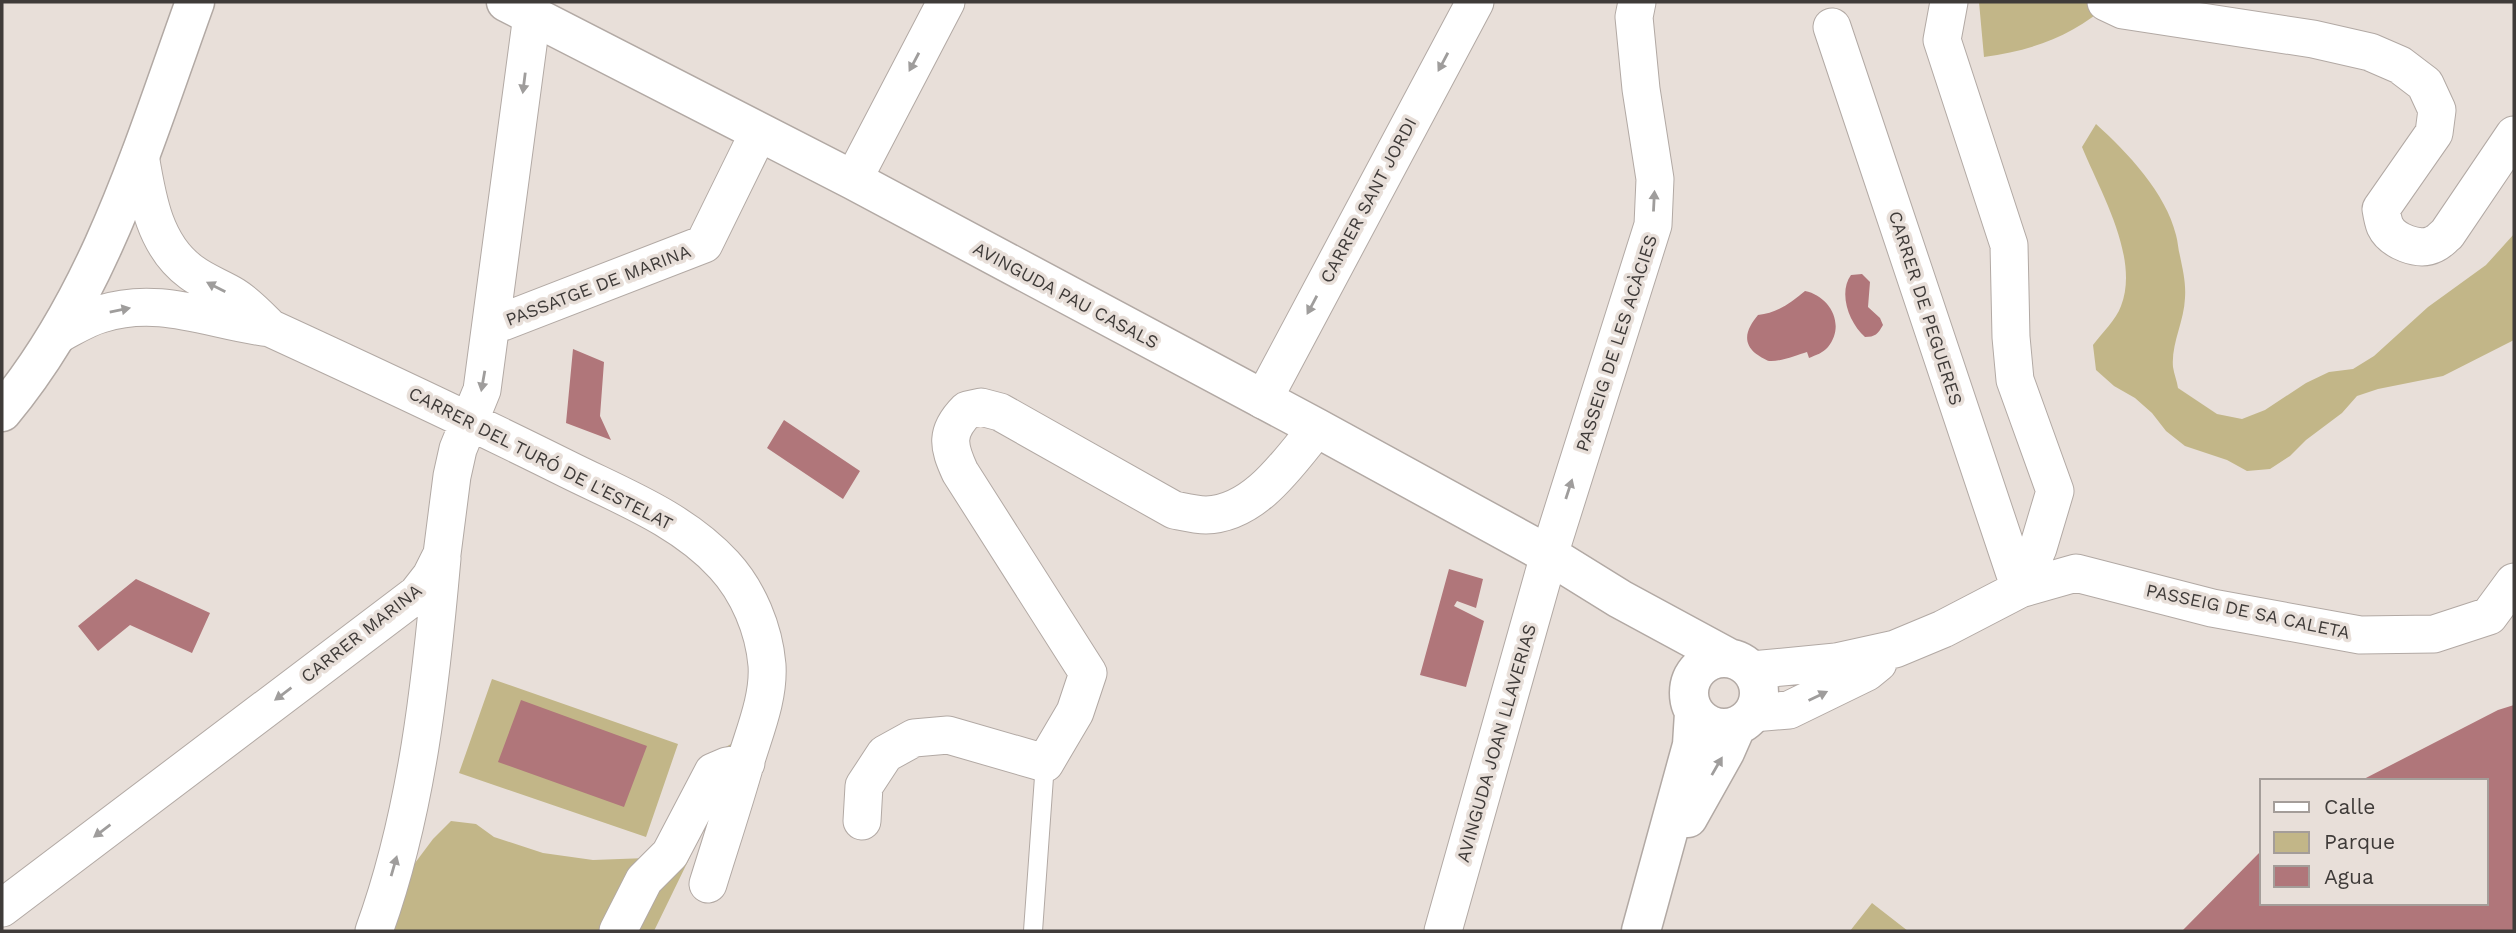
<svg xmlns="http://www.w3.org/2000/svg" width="2516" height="933" viewBox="0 0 2516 933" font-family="'Work Sans',sans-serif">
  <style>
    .green { fill: #c2b688 }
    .water { fill: #b0767a }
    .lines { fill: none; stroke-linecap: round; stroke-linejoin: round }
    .service-casing { stroke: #b2a9a4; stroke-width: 20 }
    .minor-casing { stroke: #b2a9a4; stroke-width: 39 }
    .tertiary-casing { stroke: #b2a9a4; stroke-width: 41 }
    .secondary-casing { stroke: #b2a9a4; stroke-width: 41 }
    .service { stroke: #fff; stroke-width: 18 }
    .minor { stroke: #fff; stroke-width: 37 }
    .tertiary { stroke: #fff; stroke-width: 38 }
    .secondary { stroke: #fff; stroke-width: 38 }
    .oneway { fill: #9f9d9c }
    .labels { text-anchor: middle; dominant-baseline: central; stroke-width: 7; stroke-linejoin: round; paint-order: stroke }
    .street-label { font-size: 18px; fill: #3f3b39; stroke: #e8dfd9 }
  </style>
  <rect width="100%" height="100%" fill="#e8dfd9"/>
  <path class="green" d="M1979,2H2111C2073,36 2034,50 1984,57Z
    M2096,124C2127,152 2166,193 2176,235C2178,242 2178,249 2180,256C2183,271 2186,283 2185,298C2184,322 2171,344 2173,367C2174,374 2177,381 2178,388L2217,414L2242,419L2265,410L2306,383L2329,372L2353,369L2374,356L2428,307L2486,265L2514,234V340L2443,376L2378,389L2357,396L2342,413L2306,440L2290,456L2270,469L2247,471L2227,460L2185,446L2166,431L2152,413L2135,398L2114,386L2096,370L2093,345C2102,333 2116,320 2121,306C2140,258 2100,191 2082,147Z
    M492,679L678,744L646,837L459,773Z
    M731,744L727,771L690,857L654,931H385L403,879L433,839L451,821L476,824L494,837L543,853L593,860L647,858L710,756Z
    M1872,903L1908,931H1850Z"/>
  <path class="water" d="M1862,274L1870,282L1868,307L1880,318L1883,325C1878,334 1875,337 1865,337C1849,323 1838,293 1851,275Z
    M1805,291C1830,296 1846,325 1828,347C1823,353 1816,355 1809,358L1807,352C1797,355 1780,362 1769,361C1765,360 1758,355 1755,353C1741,341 1748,327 1758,315C1777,313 1791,303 1805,291Z
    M573,349L604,362L600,416L611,440L566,423Z
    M784,420L860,471L843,499L767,448Z
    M1449,569L1483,579L1476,608L1457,601L1454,606L1484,621L1466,687L1420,675Z
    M136,579L210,613L192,653L130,625L98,651L78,626Z
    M521,700L647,746L624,807L498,762Z
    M2514,705V931H2182L2262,850V903H2486V781H2360L2498,710Z"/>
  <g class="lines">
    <g class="service-casing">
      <path id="service" d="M1033,931L1045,763"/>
    </g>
    <g class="minor-casing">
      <path id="minor" d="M1949,2L1942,40L2009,245L2011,337L2015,380L2055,491L2038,548L2020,589
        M2106,2L2123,10L2313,39L2370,52L2400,65L2425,84L2437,110L2434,133L2381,209C2382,215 2383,221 2385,226C2392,241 2419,252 2434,244C2439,242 2443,237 2447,234L2514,135
        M1832,27L2020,589
        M140,155C147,197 154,245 191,272C204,282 219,287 234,296C247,304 259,317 270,328
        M853,180L946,2
        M492,326L704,244L759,132
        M57,335C71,328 86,318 101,314C161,295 211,321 270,328C370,374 469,420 567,469C621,496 682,519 724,565C748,591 764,629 767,665C769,696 756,728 747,757C735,800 721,842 708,884
        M1263,400L1475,2
        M1752,670L1836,662L1895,649L1943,629L2020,589L2076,573L2212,608L2360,635L2434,634L2489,616L2514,582
        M1753,713L1789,710L1867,672L1878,663
        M862,821L864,786L885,754L914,738L948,735L1045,763L1075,712L1088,673L960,472C948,446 945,432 967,410L981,407L1000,412L1174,510C1184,512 1196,515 1206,515C1255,514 1289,462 1317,428
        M2,908L417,594L431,576L442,554L452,476L458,449L482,390L532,15
        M374,931C417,813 431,682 442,558
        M618,931L644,880L670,854L713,772L727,766L746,763
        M1443,931L1549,555L1653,225L1655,179L1641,89L1634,17L1637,2"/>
    </g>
    <g class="tertiary-casing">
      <path id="tertiary" d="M506,2L853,180L1317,428L1549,555L1620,599L1729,658
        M1689 693a35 35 0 1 1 70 0a35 35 0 1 1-70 0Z
        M1688,818L1725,752L1736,727
        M1641,931L1692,745L1694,713"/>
    </g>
    <g class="secondary-casing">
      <path id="secondary" d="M2,412C100,295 144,143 195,2"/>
    </g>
    <use href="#service" class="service"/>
    <use href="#minor" class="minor"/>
    <use href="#tertiary" class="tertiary"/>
    <use href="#secondary" class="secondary"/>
  </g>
  <defs><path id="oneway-solid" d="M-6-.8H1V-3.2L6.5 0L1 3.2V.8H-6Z" transform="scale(1.75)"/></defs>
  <g class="oneway">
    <use href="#oneway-solid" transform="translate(914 62) rotate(118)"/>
    <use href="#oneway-solid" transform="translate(1443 62) rotate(118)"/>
    <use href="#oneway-solid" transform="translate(524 83) rotate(97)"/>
    <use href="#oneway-solid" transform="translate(1654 201) rotate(-87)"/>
    <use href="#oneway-solid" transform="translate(216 287) rotate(-153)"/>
    <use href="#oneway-solid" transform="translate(1312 305) rotate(118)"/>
    <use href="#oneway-solid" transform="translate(120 310) rotate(-11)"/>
    <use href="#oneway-solid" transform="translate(483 381) rotate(100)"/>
    <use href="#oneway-solid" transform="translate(1569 489) rotate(-72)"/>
    <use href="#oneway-solid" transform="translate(283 694) rotate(143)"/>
    <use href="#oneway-solid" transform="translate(1818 696) rotate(-26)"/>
    <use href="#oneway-solid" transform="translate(1717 766) rotate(-60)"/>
    <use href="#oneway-solid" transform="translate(102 831) rotate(143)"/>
    <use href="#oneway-solid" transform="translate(394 866) rotate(-74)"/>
  </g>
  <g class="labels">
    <g class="street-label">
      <text transform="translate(1368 200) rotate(-62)">CARRER SANT JORDI</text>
      <text transform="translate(598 285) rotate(-21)">PASSATGE DE MARINA</text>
      <text transform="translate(1066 295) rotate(28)">AVINGUDA PAU CASALS</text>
      <text transform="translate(1926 308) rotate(72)">CARRER DE PEGUERES</text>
      <text transform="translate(1616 343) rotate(-72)">PASSEIG DE LES ACÀCIES</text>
      <text transform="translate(541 458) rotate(27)">CARRER DEL TURÓ DE L'ESTELAT</text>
      <text transform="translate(2248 611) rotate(12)">PASSEIG DE SA CALETA</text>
      <text transform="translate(361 633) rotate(-38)">CARRER MARINA</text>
      <text transform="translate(1496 743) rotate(-74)">AVINGUDA JOAN LLAVERIAS</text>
    </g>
  </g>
  <rect width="2516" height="933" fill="none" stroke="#3f3b39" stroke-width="7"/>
  <rect x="2260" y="779" width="228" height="126" fill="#e8dfd9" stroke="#a49d99" stroke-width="2"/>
  <rect x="2274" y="802" width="35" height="10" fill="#ffffff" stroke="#a49d99" stroke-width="2"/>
  <text x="2324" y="814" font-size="21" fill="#3f3b39">Calle</text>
  <rect x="2274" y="832" width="35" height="21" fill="#c2b688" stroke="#a49d99" stroke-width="2"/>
  <text x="2324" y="849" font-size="21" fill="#3f3b39">Parque</text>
  <rect x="2274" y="866" width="35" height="21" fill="#b0767a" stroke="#a49d99" stroke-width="2"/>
  <text x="2324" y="884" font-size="21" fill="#3f3b39">Agua</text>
</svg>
